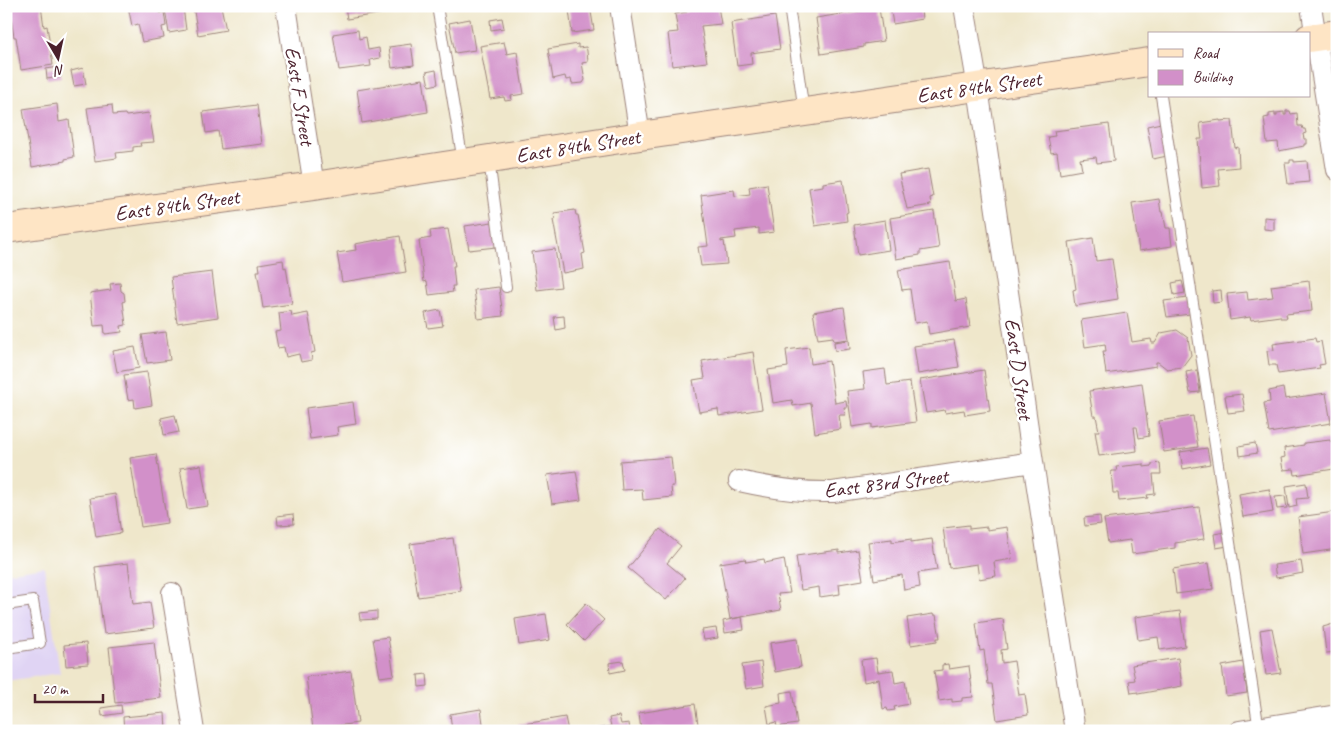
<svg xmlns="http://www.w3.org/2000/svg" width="1343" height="737" viewBox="0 0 1343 737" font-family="Caveat,sans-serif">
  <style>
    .built { fill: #e0d4f4 }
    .building { fill: #d290c9 }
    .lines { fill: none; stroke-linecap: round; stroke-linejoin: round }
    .lane-casing { stroke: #9c837b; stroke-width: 12 }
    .street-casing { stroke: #9c837b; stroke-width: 22 }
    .secondary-casing { stroke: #9c837b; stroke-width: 30 }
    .lane { stroke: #fff; stroke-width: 10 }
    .street { stroke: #fff; stroke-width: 20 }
    .secondary { stroke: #fee5c5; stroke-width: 28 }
    .labels { text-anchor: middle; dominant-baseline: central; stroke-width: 5; stroke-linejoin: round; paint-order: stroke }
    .street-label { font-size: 21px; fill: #4a1f2b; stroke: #fff }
  </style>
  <rect width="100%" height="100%" fill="#fff"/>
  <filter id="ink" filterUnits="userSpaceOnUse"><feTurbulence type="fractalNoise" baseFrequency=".02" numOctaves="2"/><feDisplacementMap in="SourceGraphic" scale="10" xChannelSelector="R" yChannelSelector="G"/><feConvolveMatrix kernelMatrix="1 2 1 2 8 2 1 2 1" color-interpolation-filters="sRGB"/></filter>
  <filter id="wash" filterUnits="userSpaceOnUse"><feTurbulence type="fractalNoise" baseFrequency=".0096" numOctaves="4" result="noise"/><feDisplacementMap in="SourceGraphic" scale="20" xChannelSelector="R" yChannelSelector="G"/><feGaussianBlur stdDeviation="1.12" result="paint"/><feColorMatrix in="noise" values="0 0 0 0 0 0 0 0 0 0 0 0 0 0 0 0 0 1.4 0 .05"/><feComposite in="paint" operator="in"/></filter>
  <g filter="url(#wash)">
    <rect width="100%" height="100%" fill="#efe7cb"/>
    <path class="built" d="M44,567L60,673L6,681V573Z"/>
    <g id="blocks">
      <path class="building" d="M9,6H41L44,27L47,26L53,65L21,70L16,37H14Z
        M128,6H159L160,13L164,12L166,26L162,27L164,38L142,42L138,24L132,26Z
        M193,6H221L226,30L198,35Z
        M345,6H396L397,11L347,19Z
        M590,6L594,30L572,33L569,10Z
        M686,6H718L721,24L701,26L707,62L672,66L668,33L678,32L675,14L687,12Z
        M890,6H923L924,8L921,9L922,19L893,24Z
        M183,7L186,30L169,33L165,9Z
        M879,8L884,41L864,44V47L821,54L816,18Z
        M775,16L780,49L751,53L752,64L737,66L731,23Z
        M502,18L504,28L491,30L490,20Z
        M470,19L475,50L455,53L449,23Z
        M358,30L359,39L366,37L368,50L379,48L380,58L370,60L371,66L339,70L333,34Z
        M504,42L507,54L517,52L524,94L511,96L512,100L505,101L504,97L490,99L480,46Z
        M411,44L414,65L392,68L389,47Z
        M578,44V48L586,47L587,51L588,62L582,63L585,80L583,83L572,84L571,79L566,80L565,76L553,79L548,49Z
        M59,67L61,77L47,79L46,69Z
        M83,68L86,84L74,86L71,71Z
        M436,70L438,84L429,86L426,72Z
        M423,79L428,112L362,123L357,90Z
        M57,104L59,122L69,120L74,157L65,159V161L32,167L23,109Z
        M112,105L113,115L125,114L126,116L149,113L154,142L140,143L141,146L133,147V151L116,153L117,158L95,161L87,108Z
        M257,105L262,144L221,149L218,131L206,133L203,112Z
        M1286,111H1290L1291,114L1297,113L1298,126H1302L1303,129H1305L1306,133L1303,134L1304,139H1307V144H1304V146L1279,151L1278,142L1267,143L1264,118L1269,117V114L1275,113V116H1277V113L1284,112V115H1286Z
        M1220,120V121L1232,120L1235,148L1238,147L1239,167L1218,169L1220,186L1202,188L1198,139H1202L1200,123Z
        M1161,123L1167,156L1153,159L1147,126Z
        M1109,124L1114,161L1097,163L1096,157L1080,159L1082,170L1060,174L1057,152L1051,153L1048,137L1055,136L1054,131Z
        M1290,160H1294V162L1307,161L1309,182L1288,184L1285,163H1290Z
        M928,169L933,197L930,198L931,205L907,209L899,174Z
        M843,180L848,212L846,213L847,221L815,226L809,188L823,186V183Z
        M767,184L774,232L759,234V228L735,231L736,238L721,240V242L724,241L727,264L701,266L698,247L708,246L701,195L734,190L735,196L750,194L749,187Z
        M1159,199L1161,212H1163L1166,228H1170L1172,246L1139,251L1132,203Z
        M575,210L576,215H578L585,253L582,254L584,269L563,273L553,220H555L554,213Z
        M934,211L939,248L920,251V255L896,259L890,218Z
        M1264,217L1274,218V230L1264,229Z
        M885,220L889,250L858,255L854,225Z
        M492,222L496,247L469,250L465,226Z
        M448,229L455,266H453L455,286H452L453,292L429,295L427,281L424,282L419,240L431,238L430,231Z
        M400,236L406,272L342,282L337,253L356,250L355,244Z
        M1093,238L1096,261L1112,259L1118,299L1075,306L1073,290L1076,289L1069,242Z
        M555,249L561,287L537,290L532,252Z
        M283,260L284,268L286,267L292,304L263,308L257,271H260L259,264Z
        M950,262L956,301L966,299L970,327L929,334L927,321L915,323L910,289L902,290L898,270Z
        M212,272L218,317L177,323L171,277Z
        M1182,281L1185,293L1174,295L1172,283Z
        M1309,281L1312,311L1286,314L1287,318H1280V316L1251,320L1250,317L1230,320L1227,294L1247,292L1248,300L1273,297L1271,286Z
        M120,283L121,291L124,293L125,301L123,302L126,325L121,326L122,332L105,334L104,325L94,326L90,293L111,290L110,284Z
        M499,287L503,316L478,319L474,290Z
        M1221,290L1222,302L1213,303L1212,291Z
        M1188,298L1190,314L1167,317L1164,301Z
        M844,307L849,339L834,341L833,337L818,339L813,312Z
        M440,310L443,326L428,328L425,313Z
        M291,311L292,316L308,313L315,352L311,353L312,360L301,362L299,354L286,357L284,347L278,348L275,332L281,331L279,313Z
        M1127,313L1132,342L1151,339L1152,343H1155L1161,333L1177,330L1188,338L1191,355L1182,367L1167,369L1158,362H1156V366L1106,374L1103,351H1106L1105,344L1085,347L1081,320Z
        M564,316L565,328L556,330L554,317Z
        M166,332L170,360L147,363L142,335Z
        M1315,338L1316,342L1321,341L1325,364L1319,365L1320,368L1278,374L1276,365H1269L1267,351L1274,350L1273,344Z
        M849,340L850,349L835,351L834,342Z
        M954,340L959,367L918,374L914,346Z
        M135,347L139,368L117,372L113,351Z
        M809,347L811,364L829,361L835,403L846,401L847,408H844L845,415H839L841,429L815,433L811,403L793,406L792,400L773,403L768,370L788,367L786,350Z
        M753,352L762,409L719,416L718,409L699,412L693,380L705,378L702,361Z
        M885,369L887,385L910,382L916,422L872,428V424L852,427L847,391L865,389L863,372Z
        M984,370L990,411L965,415L964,410L945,413L944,410L926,413L920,380Z
        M1197,370L1200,392L1190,393L1186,372Z
        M147,372L152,405L135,408L134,399L128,400L124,375Z
        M1142,383L1149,436L1139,438L1137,427H1134L1137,451L1099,456L1095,431H1099L1096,416H1093L1089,391Z
        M1283,388L1285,399L1326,393L1331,423L1269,433L1264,403L1270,402L1269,391Z
        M1242,394L1245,411L1228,413L1225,396Z
        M353,402L356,424L337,427L338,435L310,439L306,408Z
        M175,415L179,432L164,435L161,418Z
        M1193,416L1198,447L1164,452L1159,421Z
        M1330,440L1331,443L1336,442L1337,446V465L1333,466L1334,469L1295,475L1294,469L1283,470L1281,458L1285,457L1284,448L1304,445V443Z
        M1255,443L1257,453L1240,456L1239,446Z
        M1207,448L1210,464L1183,469L1180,452Z
        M156,454L167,523L141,527L130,458Z
        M671,457L674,486H671L672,497L643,500L642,489L622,490L620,461Z
        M1160,463L1161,474H1153L1155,494L1147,495L1148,498L1119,501L1118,493H1113L1111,471H1117L1116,467L1144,464V467L1152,466V464Z
        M201,465L208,506L187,509L180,468Z
        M576,471L581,500L552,504L547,475Z
        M1306,483L1308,498L1296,499L1297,506L1289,508L1286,486Z
        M1269,489L1273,512L1243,517L1239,494Z
        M115,494L121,533L96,537L90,498Z
        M1285,496L1287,508L1277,509L1275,497Z
        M1199,507L1204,539L1175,543V548L1132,554L1130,540L1108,543L1104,519Z
        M1335,512L1337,528H1333L1334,532L1337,531V549L1303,554L1298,517Z
        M293,514L294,524L278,525L277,516Z
        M1100,516L1101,524L1085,526L1084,518Z
        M969,525V529L987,527V530L1007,527L1012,559L994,562L996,576L979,579L977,564L949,568L943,528Z
        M660,529L681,546L667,563L685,578L666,600L628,568Z
        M1225,532L1228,546L1216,548L1214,534Z
        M453,538L461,591L418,597L410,544Z
        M892,539V542L911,539V542L932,539L937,570L918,573L920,587L904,590L902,575L874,580L868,542Z
        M839,550V553L858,550L863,580L839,584L840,594L820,597L819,587L801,590L796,556Z
        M745,559L746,562L764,559L765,563L784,559L790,593L778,594L781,610L730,619L720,563Z
        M1301,561L1303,573L1276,578L1274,565Z
        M128,563L133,604L150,602L154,628L104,634L95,567Z
        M1209,563L1213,589L1176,594L1173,569Z
        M586,603L604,620L584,641L567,624Z
        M377,611V619L360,620L359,613Z
        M1180,611L1185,646L1160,650L1158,637L1138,640L1135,617Z
        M546,614L550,640L519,645L515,619Z
        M933,614V615H936L940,638H937V641L911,645L907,618Z
        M742,617L744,630L725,633L723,621Z
        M1003,619L1007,649L1001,650L1002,663L1014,661L1019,695L1025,694L1028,715L997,720L992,684H988L984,650L980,651L976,623Z
        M1337,623V652L1326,653L1323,627Z
        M716,628L718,638L704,640L702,630Z
        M1272,628L1281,673L1266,675L1260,630Z
        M388,637L394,675L380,677L373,639Z
        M797,639L801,667L775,672L770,643Z
        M154,642L161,698L115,703L109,647Z
        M86,643L88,664L66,666L64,645Z
        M876,658L878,672L893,670L895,683L905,681L909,704L894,707L895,710L888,711L887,708L883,709L879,679L864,682L861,660Z
        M1178,658L1182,686L1138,694V692L1131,693L1129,681L1135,680L1132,665Z
        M623,661L625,670L610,673L609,663Z
        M761,662L764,686L746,689L742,665Z
        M1243,662L1247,693L1226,696L1222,666Z
        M948,664L949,669L969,666L973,697L962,698V701L952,702V699L939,701L934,671L942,670V665Z
        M351,671L358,723L313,729L306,677Z
        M427,674L428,686L419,687L418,675Z
        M792,691L797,724L777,727L776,722L769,724L766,706L781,703L780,693Z
        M695,704L699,731H641L639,713Z
        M121,705L122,713L102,716L101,708Z
        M481,709L484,731H452L450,714Z
        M165,713L166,731H124L123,717Z
        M619,716L621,724L629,723L630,731H582L611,726L609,718Z
        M565,717L568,731H519L518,725Z"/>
    </g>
  </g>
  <g filter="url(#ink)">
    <use href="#blocks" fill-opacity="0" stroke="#9c837b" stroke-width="1"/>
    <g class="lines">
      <g class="lane-casing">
        <path id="lane" d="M437,6L463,162
          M789,6L804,112
          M1161,96L1259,730
          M489,160L506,287
          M6,605L33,601L40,643L6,648"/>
      </g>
      <g class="street-casing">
        <path id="street" d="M286,6L314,186
          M620,6L640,136
          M964,6L978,88L1033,462L1075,731
          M1311,6L1337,170
          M739,481C770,488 800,493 833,492L1033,462
          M172,593L194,731
          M1239,731L1337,715"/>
      </g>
      <g class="secondary-casing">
        <path id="secondary" d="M1309,38L1337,34
          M6,229L314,186L640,136L1149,62"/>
      </g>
      <use href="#lane" class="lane"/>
      <use href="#street" class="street"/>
      <use href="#secondary" class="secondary"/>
    </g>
  </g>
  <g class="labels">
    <g class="street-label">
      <text transform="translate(979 87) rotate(-8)">East 84th Street</text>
      <text transform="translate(300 96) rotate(81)">East F Street</text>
      <text transform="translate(578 146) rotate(-9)">East 84th Street</text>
      <text transform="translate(177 205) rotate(-8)">East 84th Street</text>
      <text transform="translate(1019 369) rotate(82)">East D Street</text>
      <text transform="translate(886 483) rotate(-7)">East 83rd Street</text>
    </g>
  </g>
  <rect width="1343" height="737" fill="none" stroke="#fff" stroke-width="25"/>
  <rect x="1148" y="32" width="162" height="65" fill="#ffffff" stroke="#b7a5aa"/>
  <rect x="1158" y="49" width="25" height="8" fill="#fee5c5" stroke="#b7a5aa"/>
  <text x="1193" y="58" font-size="15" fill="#4a1f2b">Road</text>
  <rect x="1158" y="70" width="25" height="15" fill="#d290c9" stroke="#b7a5aa"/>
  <text x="1193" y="82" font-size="15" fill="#4a1f2b">Building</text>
  <g transform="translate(58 58) rotate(171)" stroke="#ffffff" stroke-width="4" paint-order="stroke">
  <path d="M0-4L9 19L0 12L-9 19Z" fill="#4a1f2b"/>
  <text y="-8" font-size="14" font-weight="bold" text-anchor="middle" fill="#4a1f2b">N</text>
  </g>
  <path d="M35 694v8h68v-8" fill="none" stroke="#4a1f2b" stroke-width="2.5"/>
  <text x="42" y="694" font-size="15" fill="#4a1f2b" stroke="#ffffff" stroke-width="4" paint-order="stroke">20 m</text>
</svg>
